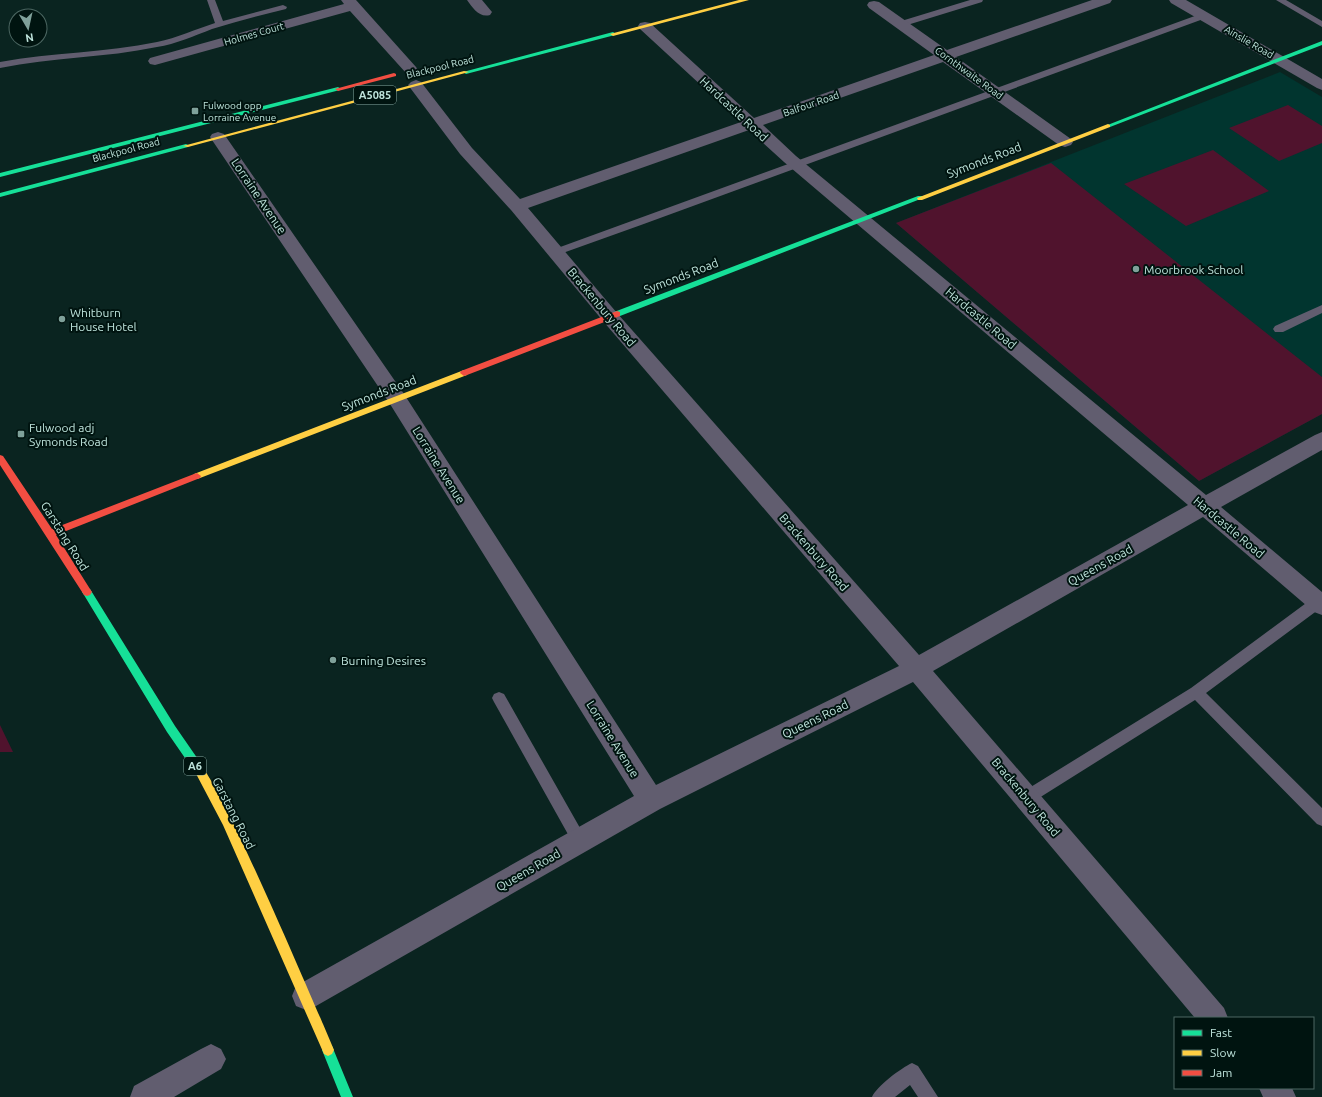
<svg xmlns="http://www.w3.org/2000/svg" width="1322" height="1097" viewBox="0 0 1322 1097" font-family="Ubuntu,sans-serif">
  <style>
    .built { fill: #01352f }
    .green { fill: #50132d }
    .lines { fill: none; stroke-linecap: round; stroke-linejoin: round }
    .lane { fill: #615d6f; fill-rule: evenodd }
    .street { fill: #615d6f; fill-rule: evenodd }
    .fast { fill: #16e098; fill-rule: evenodd }
    .slow { fill: #ffcf43; fill-rule: evenodd }
    .jam { fill: #f24e42; fill-rule: evenodd }
    .poi-dot { fill: #7fa19a; stroke: #001410; stroke-width: 1.5 }
    .labels { text-anchor: middle; dominant-baseline: central; stroke-width: 4; stroke-linejoin: round; paint-order: stroke }
    .far-street-label { font-size: 10px; fill: #bee4dc; stroke: #001410 }
    .far-poi-label { font-size: 10px; fill: #bee4dc; stroke: #001410; text-anchor: start }
    .shield { fill: #001410; stroke: #85a69f; stroke-width: 1 }
    .shield-label { font-size: 11px; font-weight: bold; fill: #bee4dc }
    .street-label { font-size: 12px; fill: #bee4dc; stroke: #001410 }
    .poi-label { font-size: 12px; fill: #bee4dc; stroke: #001410; text-anchor: start }
  </style>
  <rect width="100%" height="100%" fill="#0a2420"/>
  <path class="built" d="M1280,72L1322,97V414L1199,481L896,223Z"/>
  <path class="green" d="M1288,105L1322,126V143L1279,161L1229,128Z
    M1213,150L1269,191L1186,226L1124,184Z
    M1051,163L1322,377V414L1199,481L896,223Z
    M0,725L13,752H0Z"/>
  <g class="lines">
    <path class="lane" d="M207,0H215L223,21L283,5L287,7L286,9C261,15 237,21 212,29C194,36 176,44 157,47C105,58 52,57 0,68V62C52,52 106,53 157,42C177,38 196,29 215,23Z
      M970,0H983L982,2L904,26L901,27L897,24L898,22Z
      M1276,0H1286L1322,21V27Z
      M1203,13L1206,14L1207,16L1206,18L641,225L560,254L556,255L551,252L552,250Z
      M1322,305V313L1283,332H1275L1273,329L1275,326Z
      M1322,593V607L1206,693L1322,808V826L1317,824L1195,700L1031,803L1026,805L1021,803L1018,798L1021,793L1191,688L1317,595Z
      M499,692L504,694L584,835L587,840L584,845L579,848L574,845L494,702L492,698L494,694Z
      M912,1063L918,1066L938,1097H918L910,1085L895,1097H872C877,1086 901,1068 912,1063Z"/>
    <path class="street" d="M341,0H356L416,67L418,70L416,73L411,74L406,73L350,11L155,65L150,64L148,61L150,58L344,4Z
      M467,0H482L492,12L490,15C479,18 473,8 467,0Z
      M1092,0H1112L1110,3L956,57L1071,139L1073,142L1071,145L1065,147L1059,145L943,62L763,125L796,156L1206,495L1315,435L1322,432V450L1221,507L1322,592V615L1314,612L1203,517L933,671L1224,1008L1228,1018H1195L913,682L660,809L316,1006L306,1010L296,1006L292,996L296,986L634,796L390,404L210,137L212,134L218,132L224,134L404,394L656,785L899,666L603,321L511,210L460,154L408,85L411,82L416,80L421,82L472,148L520,199L741,122L640,29L638,26L640,23L645,22L650,23L754,118L934,55L869,8L867,5L869,2L874,1L879,2L947,50ZM749,130L784,162L1188,505L919,655L617,313L528,208Z
      M1169,0H1186L1322,79V90L1317,88L1171,3Z
      M211,1044L221,1049L226,1059L221,1069L174,1097H130L134,1086L201,1049Z
      M1259,1088H1292L1296,1097H1263Z"/>
    <path class="fast" d="M613,32L616,34L615,35L466,74L463,72Z
      M1322,41V45L1110,127L1105,126Z
      M338,87L341,89L340,90L0,177V173Z
      M186,144L188,145V147L0,197V193Z
      M918,196H922L923,198L620,316H614L613,314L614,312Z
      M87,588L90,589L175,726L202,765L203,768L202,771L198,773L194,771L167,732L84,595L82,592L84,589Z
      M328,1044L332,1046L353,1097H341L322,1050L324,1046Z"/>
    <path class="slow" d="M739,0H749L613,36L610,34Z
      M464,71L469,72L188,147L183,146Z
      M1108,124L1110,125V127L922,200H918L917,198Z
      M464,370L468,373L467,375L200,478L197,479L193,476L194,474Z
      M198,763C215,770 309,992 323,1024L334,1050L332,1054L328,1056L324,1054L223,825L193,768L194,765Z"/>
    <path class="jam" d="M394,73L396,74V76L338,91L335,89Z
      M617,311L620,312V316L467,375L464,376L460,373L461,371Z
      M0,455L3,456L52,529L194,474L197,473L201,476L200,478L56,535L90,589L92,592L90,595L87,596L84,595L0,465Z"/>
  </g>
  <g class="poi-dot">
    <rect x="191" y="107" width="8" height="8" rx="2"/>
    <circle cx="1136" cy="269" r="4"/>
    <circle cx="62" cy="319" r="4"/>
    <rect x="17" y="430" width="8" height="8" rx="2"/>
    <circle cx="333" cy="660" r="4"/>
  </g>
  <g class="labels">
    <g class="far-street-label">
      <text transform="translate(254 34) rotate(-16)">Holmes Court</text>
      <text transform="translate(1249 42) rotate(30)">Ainslie Road</text>
      <text transform="translate(440 67) rotate(-14)">Blackpool Road</text>
      <text transform="translate(969 73) rotate(36)">Cornthwaite Road</text>
      <text transform="translate(811 104) rotate(-19)">Balfour Road</text>
      <text transform="translate(126 150) rotate(-15)">Blackpool Road</text>
    </g>
    <g class="far-poi-label">
      <text x="203" y="105">Fulwood opp<tspan x="203" dy="12">Lorraine Avenue</tspan></text>
    </g>
    <g class="shield">
      <rect x="354" y="86" width="42" height="18" rx="3"/>
      <rect x="184" y="757" width="22" height="18" rx="3"/>
    </g>
    <g class="shield-label">
      <text x="375" y="95">A5085</text>
      <text x="195" y="766">A6</text>
    </g>
    <g class="street-label">
      <text transform="translate(734 109) rotate(43)">Hardcastle Road</text>
      <text transform="translate(984 160) rotate(-21)">Symonds Road</text>
      <text transform="translate(259 196) rotate(56)">Lorraine Avenue</text>
      <text transform="translate(681 276) rotate(-21)">Symonds Road</text>
      <text transform="translate(602 307) rotate(50)">Brackenbury Road</text>
      <text transform="translate(981 318) rotate(40)">Hardcastle Road</text>
      <text transform="translate(379 393) rotate(-21)">Symonds Road</text>
      <text transform="translate(439 465) rotate(58)">Lorraine Avenue</text>
      <text transform="translate(1229 527) rotate(40)">Hardcastle Road</text>
      <text transform="translate(65 536) rotate(58)">Garstang Road</text>
      <text transform="translate(814 552) rotate(49)">Brackenbury Road</text>
      <text transform="translate(1100 565) rotate(-29)">Queens Road</text>
      <text transform="translate(815 719) rotate(-26)">Queens Road</text>
      <text transform="translate(613 739) rotate(58)">Lorraine Avenue</text>
      <text transform="translate(1026 797) rotate(50)">Brackenbury Road</text>
      <text transform="translate(234 813) rotate(63)">Garstang Road</text>
      <text transform="translate(528 870) rotate(-30)">Queens Road</text>
    </g>
    <g class="poi-label">
      <text x="1144" y="269">Moorbrook School</text>
      <text x="70" y="312">Whitburn<tspan x="70" dy="14">House Hotel</tspan></text>
      <text x="29" y="427">Fulwood adj<tspan x="29" dy="14">Symonds Road</tspan></text>
      <text x="341" y="660">Burning Desires</text>
    </g>
  </g>
  <rect x="1174" y="1017" width="140" height="72" fill="#001410" stroke="#4c6762"/>
  <rect x="1182" y="1030" width="20" height="6" fill="#16e098" stroke="#4c6762"/>
  <text x="1210" y="1037" font-size="12" fill="#bee4dc">Fast</text>
  <rect x="1182" y="1050" width="20" height="6" fill="#ffcf43" stroke="#4c6762"/>
  <text x="1210" y="1057" font-size="12" fill="#bee4dc">Slow</text>
  <rect x="1182" y="1070" width="20" height="6" fill="#f24e42" stroke="#4c6762"/>
  <text x="1210" y="1077" font-size="12" fill="#bee4dc">Jam</text>
  <g transform="translate(28 28) rotate(171)"><circle r="19" fill="#001410" stroke="#4c6762"/>
  <path d="M0-3L7 15L0 10L-7 15Z" fill="#7fa19a"/>
  <text y="-6" font-size="11" font-weight="bold" text-anchor="middle" fill="#bee4dc">N</text>
  </g>
</svg>
